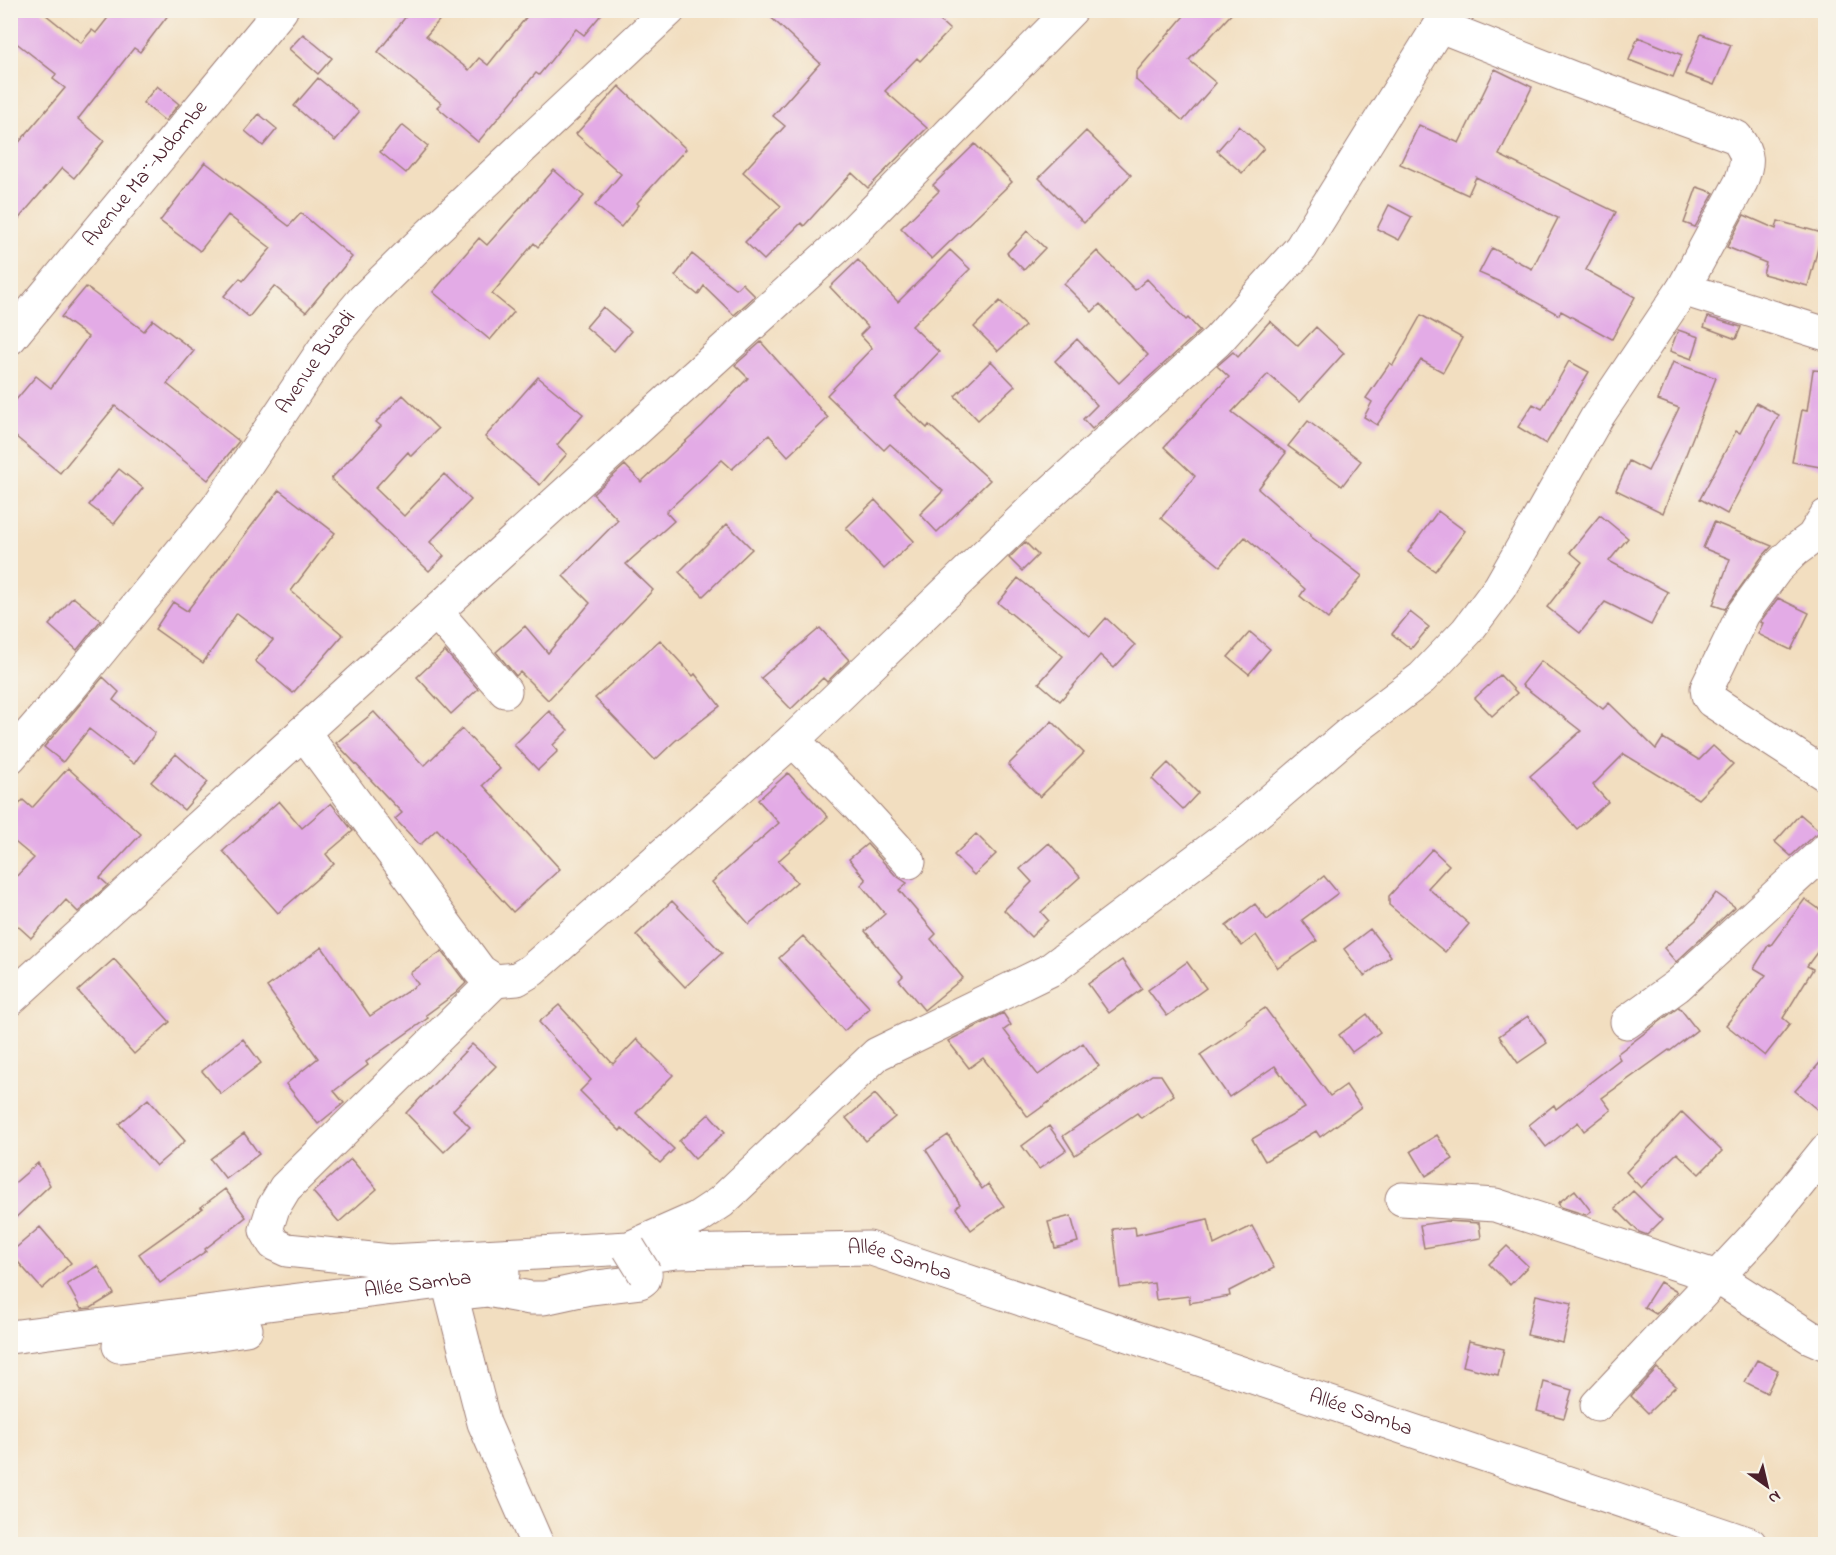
<svg xmlns="http://www.w3.org/2000/svg" width="1836" height="1555" viewBox="0 0 1836 1555" font-family="'Indie Flower',sans-serif">
  <style>
    .building { fill: #e3abe6 }
    .lines { fill: none; stroke-linecap: round; stroke-linejoin: round }
    .minor-casing { stroke: #9e7e76; stroke-width: 35 }
    .minor { stroke: #fff; stroke-width: 33 }
    .minor-bridge-casing { stroke: #9e7e76; stroke-width: 35; stroke-linecap: butt }
    .minor-bridge { stroke: #fff; stroke-width: 33 }
    .labels { text-anchor: middle; dominant-baseline: central; stroke-width: 5; stroke-linejoin: round; paint-order: stroke }
    .street-label { font-size: 21px; fill: #4a1f2b; stroke: #f7f3e8 }
  </style>
  <rect width="100%" height="100%" fill="#f7f3e8"/>
  <filter id="ink" filterUnits="userSpaceOnUse"><feTurbulence type="fractalNoise" baseFrequency=".0167" numOctaves="2"/><feDisplacementMap in="SourceGraphic" scale="12" xChannelSelector="R" yChannelSelector="G"/><feConvolveMatrix kernelMatrix="1 2 1 2 8 2 1 2 1" color-interpolation-filters="sRGB"/></filter>
  <filter id="wash" filterUnits="userSpaceOnUse"><feTurbulence type="fractalNoise" baseFrequency=".008" numOctaves="4" result="noise"/><feDisplacementMap in="SourceGraphic" scale="24" xChannelSelector="R" yChannelSelector="G"/><feGaussianBlur stdDeviation="1.35" result="paint"/><feColorMatrix in="noise" values="0 0 0 0 0 0 0 0 0 0 0 0 0 0 0 0 0 1.4 0 .05"/><feComposite in="paint" operator="in"/></filter>
  <g filter="url(#wash)">
    <rect width="100%" height="100%" fill="#f2dec0"/>
    <g id="blocks">
      <path class="building" d="M10,10H40L81,43L92,30L96,33L114,10H172L140,52L134,48L78,119L104,141L74,178L62,168L10,229V153L65,88L53,79L56,74L10,38Z
        M411,10H448L426,36L469,70L479,58L488,65L532,10H605L584,35L576,29L539,75L536,73L478,142L437,107L441,103L378,52Z
        M763,10H928L950,30L920,61L917,58L885,91L927,128L868,188L852,173L804,226L801,223L764,260L745,242L781,206L743,172L785,126L773,116L820,63Z
        M1189,10H1235L1189,60L1216,83L1183,121L1136,80V72Z
        M303,34L332,58L318,74L289,49Z
        M1701,34L1731,45L1714,85L1685,74Z
        M1638,37L1682,55L1673,77L1629,60Z
        M1495,69L1532,87L1499,155L1616,212L1586,270L1635,297L1612,339L1561,311L1559,315L1500,282L1479,273L1492,248L1532,269L1558,218L1476,177L1468,195L1400,164L1419,125L1459,143Z
        M318,78L359,112L335,141L294,106Z
        M157,86L179,104L165,121L143,103Z
        M619,86L686,149L637,203L639,205L621,227L595,205L621,174L576,134Z
        M259,114L277,129L263,146L245,131Z
        M402,125L428,146L406,173L380,152Z
        M1239,126L1264,148L1242,173L1217,151Z
        M1086,131L1131,175L1084,223L1039,178Z
        M975,144L1012,182L932,259L901,228L939,191L933,185Z
        M205,162L289,226L301,213L352,257L306,312L274,286L249,317L224,296L240,278L243,281L271,248L228,215L200,251L160,221Z
        M554,170L584,196L538,247L534,243L492,294L514,312L490,340L433,292L479,238L487,245Z
        M1697,187L1714,193L1695,227L1684,223Z
        M1389,205L1412,217L1399,240L1377,229Z
        M1744,215L1776,229L1778,221L1822,233L1808,286L1763,274L1766,263L1727,247Z
        M1027,231L1045,248L1024,270L1007,253Z
        M950,250L970,269L912,326L939,352L895,398L927,428L929,425L990,480L937,532L920,514L943,491L890,444L884,450L827,395L872,348L860,335L868,327L830,287L858,260L898,302Z
        M1097,251L1135,290L1147,279L1186,320L1188,318L1200,331L1092,429L1083,419L1097,405L1055,361L1077,339L1119,383L1148,355L1100,304L1092,312L1064,284Z
        M692,254L736,289L742,283L755,296L734,315L704,286L698,295L675,276Z
        M86,287L144,331L153,320L194,351L167,384L239,441L208,480L115,406L60,473L10,432V407L36,376L51,388L88,337L61,317Z
        M1000,301L1025,326L998,351L974,327Z
        M603,307L631,331L614,351L586,327Z
        M1421,315L1462,338L1443,372L1421,360L1377,425L1364,417L1372,402L1366,398L1390,363L1393,365Z
        M1708,317L1741,327L1736,339L1704,327Z
        M1270,321L1298,346L1316,327L1344,353L1300,402L1268,374L1232,412L1286,453L1258,489L1311,535L1310,536L1362,576L1328,619L1300,596L1305,589L1245,537L1220,566L1161,518L1195,476L1164,447L1229,377L1217,366L1233,352L1238,357Z
        M1678,330L1699,337L1692,359L1670,351Z
        M761,342L828,418L788,456L769,435L732,469L722,460L666,512L674,521L626,564L653,590L548,700L520,672L516,676L496,652L525,626L548,653L590,603L563,576L618,520L593,494L625,465L641,482L702,426L748,378L735,365Z
        M991,361L1015,386L978,420L955,396Z
        M1569,361L1589,372L1546,444L1518,427L1533,404L1542,409Z
        M1673,362L1716,378L1663,513L1616,490L1629,461L1648,471L1679,408L1658,400Z
        M1813,370L1826,371V468L1792,462L1802,410L1807,411Z
        M538,377L583,414L557,445L567,454L540,485L485,437Z
        M403,395L438,429L411,456L408,452L375,488L404,516L444,474L471,500L430,542L444,556L429,571L331,479L381,426L376,422Z
        M1756,403L1779,415L1727,514L1700,499L1736,431L1740,433Z
        M1308,421L1361,461L1342,486L1288,446Z
        M119,469L143,488L114,524L89,505Z
        M279,490L335,533L291,591L343,635L293,693L255,661L273,640L237,613L203,663L155,629L173,602L187,611Z
        M875,500L914,541L884,569L846,528Z
        M1438,511L1465,531L1435,571L1408,552Z
        M1600,515L1628,538L1609,561L1668,592L1651,625L1605,602L1580,633L1547,607L1582,562L1570,552Z
        M1714,522L1772,546L1761,558L1725,609L1713,605L1730,559L1703,548Z
        M727,524L752,549L703,596L679,572Z
        M1025,542L1038,555L1022,571L1009,558Z
        M1018,578L1090,636L1106,618L1135,645L1114,668L1100,655L1060,701L1039,683L1063,656L998,603Z
        M73,597L101,620L77,650L49,625Z
        M1778,598L1809,613L1791,650L1758,634L1763,623L1760,622Z
        M1410,612L1429,627L1411,649L1392,634Z
        M820,628L849,660L827,682L823,678L791,709L761,678Z
        M1250,632L1270,649L1249,674L1228,657Z
        M660,640L693,676L695,674L720,706L675,741L655,760L595,698Z
        M445,651L478,689L451,714L417,677Z
        M1541,661L1603,709L1609,703L1656,749L1663,738L1699,760L1713,746L1733,764L1698,799L1624,754L1593,785L1608,802L1577,829L1530,776L1581,731L1522,685Z
        M1500,675L1517,693L1492,716L1475,698Z
        M103,677L119,692L113,700L155,733L134,764L89,729L63,762L44,747Z
        M549,711L568,730L553,745L558,751L538,770L514,745Z
        M374,712L424,766L462,729L500,769L483,785L560,869L513,912L437,829L420,845L395,819L402,813L336,743Z
        M1052,721L1084,753L1040,797L1008,765Z
        M176,754L208,782L184,810L151,782Z
        M1168,763L1198,793L1183,809L1152,779Z
        M68,768L141,834L100,878L108,885L78,912L66,900L31,938L10,919V883L34,858L10,838V814L23,800L32,808Z
        M788,773L828,817L778,861L797,882L749,924L712,882L779,823L758,800Z
        M279,801L302,828L331,803L353,831L326,854L334,864L278,913L223,851Z
        M1800,814L1821,832L1813,836L1791,856L1775,842Z
        M976,834L996,854L974,875L954,855Z
        M1049,843L1080,877L1041,912L1048,920L1031,937L1004,910L1032,882L1020,869Z
        M867,844L895,875L907,883L899,890L936,934L931,939L963,978L924,1010L899,980L903,976L865,931L885,914L861,885L866,880L849,859Z
        M1432,849L1449,865L1428,888L1469,924L1445,952L1389,905V896Z
        M1324,876L1338,893L1302,920L1317,941L1278,968L1256,935L1242,946L1226,926L1255,904L1267,920Z
        M1716,893L1735,907L1676,962L1664,948L1696,920Z
        M1805,899L1826,914V940L1807,966L1813,969L1783,1018L1790,1024L1765,1056L1726,1025L1766,975L1754,968L1769,944L1771,945Z
        M672,901L722,953L685,987L636,935Z
        M1370,929L1391,956L1364,976L1344,949Z
        M803,936L870,1008L844,1031L779,958Z
        M322,947L370,1016L418,984L410,973L442,951L466,983L456,993L426,1015L428,1018L366,1062L368,1065L334,1091L344,1103L318,1124L286,1084L318,1058L267,987Z
        M114,959L170,1022L134,1054L78,991Z
        M1122,960L1142,989L1109,1013L1088,984Z
        M1187,962L1206,988L1167,1016L1148,990Z
        M559,1005L613,1064L637,1039L673,1075L636,1113L674,1149L660,1163L622,1128L620,1131L580,1091L591,1080L539,1022Z
        M1679,1007L1697,1030L1670,1051L1669,1050L1602,1098L1611,1110L1584,1131L1578,1122L1546,1147L1529,1125L1554,1105L1556,1109L1620,1059L1617,1054Z
        M1265,1008L1330,1096L1346,1085L1361,1107L1320,1137L1316,1131L1265,1161L1252,1139L1305,1108L1275,1066L1229,1097L1200,1055L1247,1023L1246,1021Z
        M1003,1013L1011,1025L1004,1030L1038,1075L1083,1043L1099,1066L1028,1117L983,1058L969,1068L948,1041Z
        M1367,1014L1380,1032L1352,1052L1339,1035Z
        M1528,1016L1547,1043L1518,1063L1499,1036Z
        M243,1039L261,1063L221,1094L202,1071Z
        M472,1044L496,1066L453,1110L470,1127L444,1152L406,1113Z
        M1826,1056V1117L1795,1091Z
        M1152,1075H1161L1174,1095L1141,1118L1137,1113L1075,1155L1063,1136Z
        M875,1094L895,1117L866,1141L846,1118Z
        M148,1099L185,1141L156,1166L119,1124Z
        M1682,1112L1722,1151L1699,1174L1677,1153L1641,1188L1626,1172Z
        M709,1114L725,1132L695,1159L679,1141Z
        M1049,1126L1066,1150L1039,1169L1022,1146Z
        M244,1133L259,1154L226,1179L210,1159Z
        M948,1135L982,1189L988,1184L1004,1206L971,1230L956,1208L960,1204L926,1150Z
        M1437,1135L1453,1159L1426,1176L1411,1151Z
        M351,1159L377,1189L339,1222L313,1192Z
        M38,1163L50,1185L10,1223V1187Z
        M225,1189L246,1217L205,1249L206,1251L160,1283L139,1254L203,1208L201,1207Z
        M1575,1190L1591,1211L1586,1215L1561,1207L1558,1203Z
        M1633,1191L1662,1220L1647,1235L1639,1232L1615,1208Z
        M1071,1216L1078,1242L1055,1248L1048,1222Z
        M1208,1219L1214,1245L1252,1226L1274,1268L1229,1291L1230,1296L1190,1303L1189,1296L1156,1300L1154,1283L1120,1288L1113,1229L1135,1227L1136,1235Z
        M1446,1221L1479,1223L1481,1238L1424,1248L1420,1225Z
        M40,1227L71,1263L42,1289L10,1253Z
        M1507,1246L1528,1266L1510,1285L1489,1264Z
        M98,1266L114,1294L91,1308L81,1309L67,1284Z
        M1660,1282L1677,1292L1656,1314L1644,1307Z
        M1536,1295L1572,1303L1563,1343L1527,1335Z
        M1469,1341L1504,1349L1498,1375L1463,1366Z
        M1757,1360L1778,1370L1767,1393L1745,1382Z
        M1657,1368L1676,1386L1648,1413L1631,1396Z
        M1544,1382L1572,1390L1564,1418L1537,1411Z"/>
    </g>
  </g>
  <g filter="url(#ink)">
    <use href="#blocks" fill-opacity="0" stroke="#9e7e76" stroke-width="1.5"/>
    <g class="lines">
      <g class="minor-casing">
        <g id="minor">
          <path d="M1683,289L1826,334"/>
          <path id="s1" d="M10,338L281,10"/>
          <path d="M1826,516L1813,537L1794,551L1776,569L1743,614L1707,688L1708,695L1712,701L1826,775"/>
          <path d="M436,612L505,691"/>
          <path d="M303,732L480,971L495,981L517,979L532,970L793,740L1036,506L1217,341L1301,248L1449,10"/>
          <path d="M793,740L858,806L909,862"/>
          <path id="s2" d="M10,757L69,689L217,508L332,337L364,299L426,238L669,10"/>
          <path d="M495,981L285,1188L273,1208L266,1230L274,1244L287,1250L390,1261L629,1248L697,1218L721,1202L877,1054L1050,970L1234,832L1351,732L1422,678L1467,631L1500,587L1597,417L1683,289L1741,182C1748,161 1750,156 1736,137L1575,79L1440,26"/>
          <path d="M10,999L848,237L1071,10"/>
          <path d="M1627,1022L1677,986L1826,850"/>
          <path d="M1402,1199L1495,1205L1717,1277L1810,1337L1826,1344"/>
          <path id="s3" d="M634,1258L676,1252L869,1248L1750,1544"/>
          <path d="M468,1292L487,1290L530,1298H544L590,1288L640,1282L644,1279L645,1274"/>
          <path d="M451,1294L484,1423L537,1544"/>
          <path id="s4" d="M10,1337L503,1274"/>
          <path d="M119,1346L195,1337L246,1329"/>
          <path d="M1597,1405L1763,1228L1826,1150"/>
        </g>
      </g>
      <use href="#minor" class="minor"/>
      <g class="minor-bridge-casing">
        <path id="minor-bridge" d="M629,1248L645,1274"/>
      </g>
      <use href="#minor-bridge" class="minor-bridge"/>
    </g>
  </g>
  <g class="labels">
    <g class="street-label">
      <text stroke="none"><textPath href="#s1" startOffset="213">Avenue Ma¨-Ndombe</textPath></text>
      <text stroke="none"><textPath href="#s2" startOffset="500">Avenue Buadi</textPath></text>
      <text stroke="none"><textPath href="#s3" startOffset="268">Allée Samba</textPath></text>
      <text stroke="none"><textPath href="#s4" startOffset="411">Allée Samba</textPath></text>
      <text stroke="none"><textPath href="#s3" startOffset="754">Allée Samba</textPath></text>
    </g>
  </g>
  <rect width="1836" height="1555" fill="none" stroke="#f7f3e8" stroke-width="36"/>
  <g transform="translate(1767 1486) rotate(146)" stroke="#f7f3e8" stroke-width="4.5" paint-order="stroke">
  <path d="M0-4.5L10 22L0 15L-10 22Z" fill="#4a1f2b"/>
  <text y="-9" font-size="16" font-weight="bold" text-anchor="middle" fill="#4a1f2b">N</text>
  </g>
</svg>
